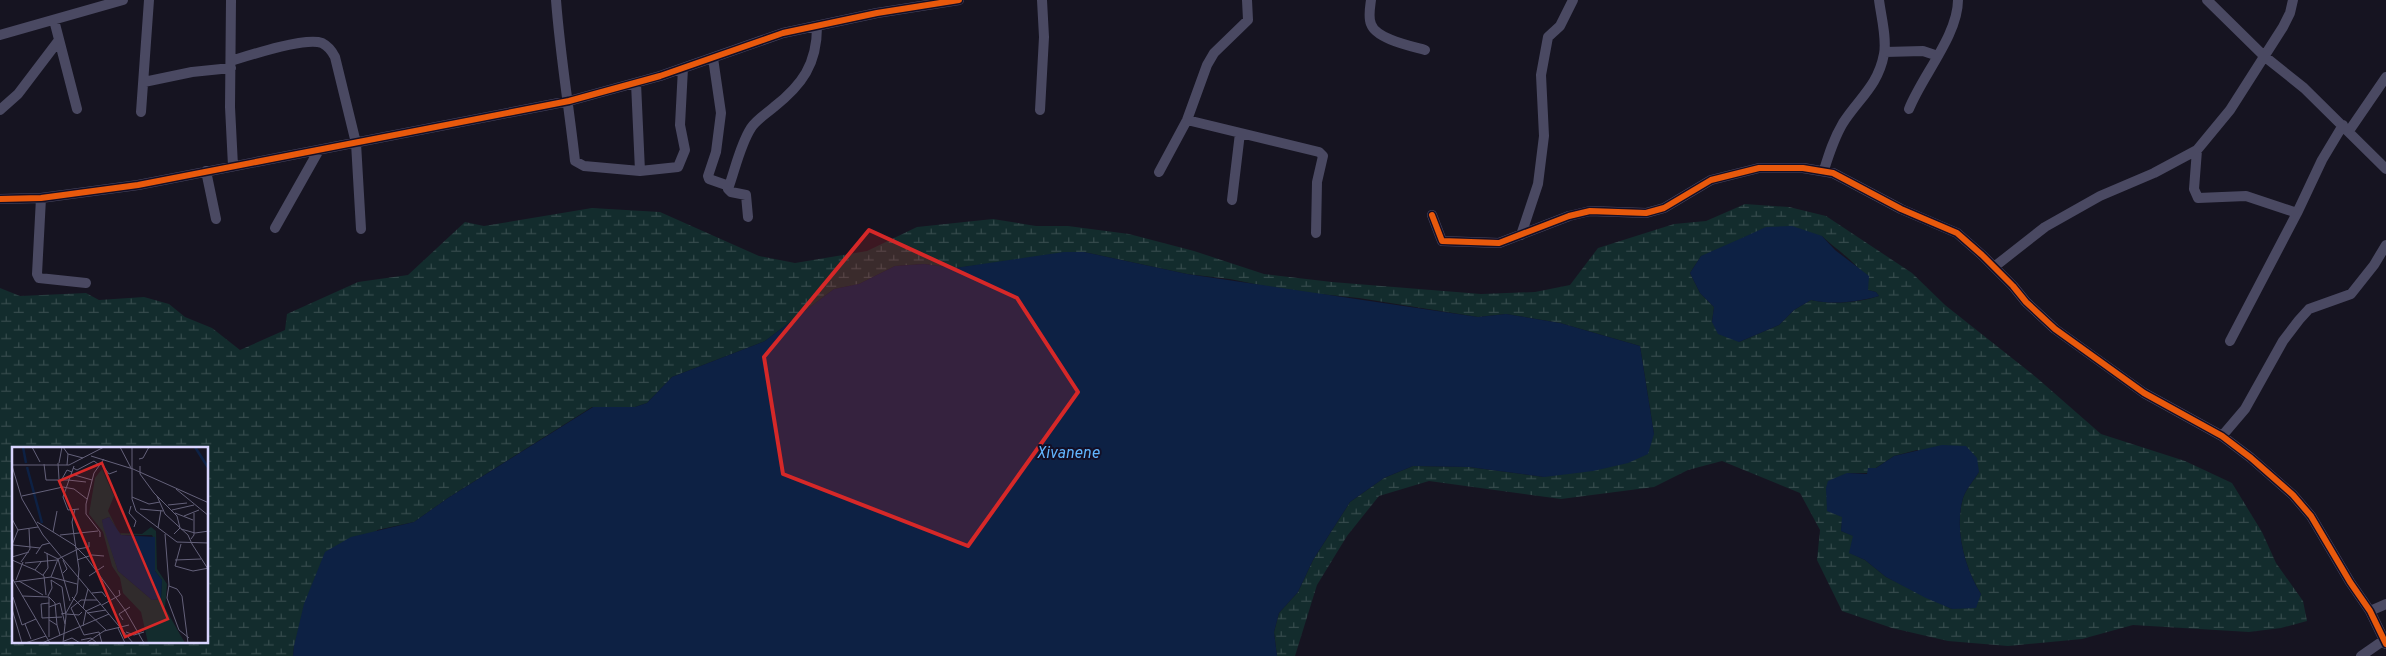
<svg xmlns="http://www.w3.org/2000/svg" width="2386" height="656" viewBox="0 0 2386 656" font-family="Overpass,sans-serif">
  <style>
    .wetland { fill: url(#wetland-marsh); fill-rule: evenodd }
    .water { fill: #0d2144 }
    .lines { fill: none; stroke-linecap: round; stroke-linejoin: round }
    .minor { stroke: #4a4962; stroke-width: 10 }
    .cycleway-casing { stroke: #130f26; stroke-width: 9 }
    .cycleway { stroke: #e8590c; stroke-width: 6 }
    .marked { fill: #d62828; fill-opacity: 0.2; stroke: #d62828; stroke-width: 4; stroke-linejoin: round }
    .labels { text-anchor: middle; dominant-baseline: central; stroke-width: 4; stroke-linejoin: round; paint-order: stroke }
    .water-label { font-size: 16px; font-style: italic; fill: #62b6ff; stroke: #130f26 }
    .inset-river { fill: none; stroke: #0d2144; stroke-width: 2.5 }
    .inset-road { fill: none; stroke: #64617a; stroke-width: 1 }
    .view { fill: #d62828; fill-opacity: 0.15; stroke: #d62828; stroke-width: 2.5 }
    .inset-edge { fill: none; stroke: #d9d4ff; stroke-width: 2.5 }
  </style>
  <defs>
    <pattern id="wetland-marsh" width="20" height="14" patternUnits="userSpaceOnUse" patternTransform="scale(1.25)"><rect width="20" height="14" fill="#132c2d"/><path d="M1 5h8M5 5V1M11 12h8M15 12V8" fill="none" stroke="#354a4c"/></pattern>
  </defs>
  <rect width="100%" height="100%" fill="#161421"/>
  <path class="wetland" d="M1745,204L1789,207L1826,216L1912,273L1945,305L2037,378L2101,434L2185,461L2232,483L2262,532L2276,563L2303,601L2307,621L2281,628L2249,632L2133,625L2082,639L2008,646L1948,641L1892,628L1842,611L1817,560L1820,530L1800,493L1722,461L1688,470L1654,487L1561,499L1429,481L1379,496L1347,536L1317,585L1295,656H1277L1274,632L1279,613L1298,592L1313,560L1350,502L1384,478L1413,466L1469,467L1544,477L1654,434L1640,346L1560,323L1506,314L1478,317L1359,298L1290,291L1230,279L1187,274L1084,252L955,268L924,264L895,266L859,284L834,289L765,341L672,377L647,403L635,407H592L448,498L414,522L377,530L294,646L293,656H0V288L20,296L86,293L99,300L144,297L169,304L185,317L212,328L240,350L285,330L287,314L358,282L408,275L465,222L484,226L592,208L660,212L759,256L795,263L867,251L917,227L993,219L1036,226H1068L1129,234L1194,251L1264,274L1332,282L1481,294L1535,292L1570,285L1598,248L1674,224L1706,221ZM1822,236C1836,250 1869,269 1868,290L1876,292L1879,296C1857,303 1833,305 1811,300L1794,310L1779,325L1739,342L1712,322L1714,307L1700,293L1690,273L1701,256ZM14,448H208V642H14ZM1917,450L1979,472C1974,480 1966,489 1963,498C1954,530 1965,568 1981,594L1952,609L1886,577L1865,560L1850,553L1854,536L1841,531L1847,473H1868L1894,456Z"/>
  <path class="water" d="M1792,226L1822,236L1835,250L1869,276L1868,290L1876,292L1879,296C1856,302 1835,305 1811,300L1794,310L1779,325L1739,342L1718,334L1712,322L1714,307L1700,293L1690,273L1701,256L1742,238L1766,227Z
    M1064,252H1084L1187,274L1478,317L1506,314L1560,323L1640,346L1654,434L1648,454L1628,463L1593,471L1544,477L1469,467L1413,466L1384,478L1350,502L1313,560L1298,592L1279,613L1274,632L1277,656H293L294,646L304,604L325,552L351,537L414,522L448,498L593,407H635L647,403L672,377L765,341L834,289L859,284L895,266L924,264L955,268Z
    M1942,445L1966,446L1977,458L1979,472C1974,480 1966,489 1963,498C1954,530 1965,568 1981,594L1976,608L1952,609L1926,598L1886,577L1865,560L1849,553L1853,536L1841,531L1842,517L1827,511L1826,488L1828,481L1847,473L1867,474L1868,468H1876L1894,456Z"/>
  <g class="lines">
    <path class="minor" d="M231,0L230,107L233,166
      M556,0C560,54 569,107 575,161L584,166L640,171L678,167L685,150L680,125L683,68
      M1371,0C1370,8 1368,17 1371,24C1376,39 1411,46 1425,50
      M2207,0L2264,56L2304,88L2386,169
      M54,20L77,109
      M0,35L123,0
      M1885,52L1923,51L1938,56
      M713,58L721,113L716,152L708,176L709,179L729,186
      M231,61C250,55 305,37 322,43C328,46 332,51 335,57L356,143L361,229
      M144,82L192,72L231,68
      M636,83L640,171
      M1909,109C1922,76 1958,35 1958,0
      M0,110L18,94L59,40
      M1040,110L1044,37L1042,0
      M141,112L149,0
      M1187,120L1319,152L1323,156L1317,182L1316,233
      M2349,131L2386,77
      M2197,150L2194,189L2198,198L2246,196L2297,213
      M1824,170C1829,154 1834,138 1843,123C1859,98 1878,86 1884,54C1887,38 1881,16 1879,0
      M206,171L216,219
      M1159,172L1187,120L1207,65L1214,53L1248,20L1247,0
      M41,198L37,274L39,278L86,283
      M0,199L41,198L138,185L569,101L660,76L783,33L877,13L959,0
      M1232,200L1240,133
      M1432,215L1442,241L1499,243L1569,216L1590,211L1646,213L1664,208L1711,180L1759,168H1803L1833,173L1901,209L1957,233L1982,255L2013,286L2026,302L2055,329L2144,393L2222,436L2251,458L2293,495L2311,516L2350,582L2370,611L2386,644
      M748,217L746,195L731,192L728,189C735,170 740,145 751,128C756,120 766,114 774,107C802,85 817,64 817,27
      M275,228L319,150
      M1521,235L1538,184L1544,136L1541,75L1548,37L1560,26L1573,0
      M1994,267L2045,227L2100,196L2154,173L2197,150L2230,110L2283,27L2290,13L2293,0
      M2230,341L2297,213L2322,160L2343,125
      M2222,436L2245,409L2283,341L2299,320L2309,309L2351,294L2374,265L2386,245
      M2370,611L2386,604
      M2361,656L2384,640"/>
    <g class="cycleway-casing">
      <path id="cycleway" d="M0,199L41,198L138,185L569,101L660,76L783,33L877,13L959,0
        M1432,215L1442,241L1499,243L1569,216L1590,211L1646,213L1664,208L1711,180L1759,168H1803L1833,173L1901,209L1957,233L1982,255L2013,286L2026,302L2055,329L2144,393L2222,436L2251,458L2293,495L2311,516L2350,582L2370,611L2386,644"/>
    </g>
    <use href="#cycleway" class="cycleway"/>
  </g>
  <path class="marked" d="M869,230L1017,298L1078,392L968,546L783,474L764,357Z"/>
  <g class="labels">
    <g class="water-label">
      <text x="1068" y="454">Xivanene</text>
    </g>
  </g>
  <g transform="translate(12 447)">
    <rect width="196" height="196" fill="#161421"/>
    <path d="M90,22L102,49L96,64L107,86L130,87L139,80L144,84L145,122L155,137L153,161L173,196H136L129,165L111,146L108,131L100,119L91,85L77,67L83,31ZM97,70L109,88H140L143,95V124L150,133L149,152L140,153L106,124L90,73Z" fill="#132c2d" fill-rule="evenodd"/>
    <path d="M97,70L109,88L143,90V124L150,133L149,152L140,153L106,124L91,79L90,73Z" fill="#0d2144"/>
    <path class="inset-river" d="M11,0L14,16M183,0L197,22M15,20L30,76"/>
    <path class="inset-road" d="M20,0L28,15M51,0L56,7L55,18M108,0L119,21M120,0V52L124,64L165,95L197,96M56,7L71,11M79,9L121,22L197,56M127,12L131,11L137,0M46,16L47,32M47,16L50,0M89,16L97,27L105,24M32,17L34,33H57M0,18H57L92,0M0,19L10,52L31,88L121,196M62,19L51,50L56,63L67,62M128,19V27L142,46L165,69L168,81L162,87M61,21L65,23L82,14L87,18M59,27L80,33M50,32L55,23L60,25M56,33L74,35M164,42L197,69M10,49L51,40L62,42L75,52M145,49L153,67L176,88L180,97M120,50L137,57L148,55M156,58L175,56M119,59L117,66L124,74L122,80M128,62L151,64M160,63L182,58M163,66L181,73M172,69L187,63M0,72L6,83L0,98M25,75L62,98L74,110L113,163L132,196M146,81L149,63M169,82L183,86L197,84M6,83L26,80M41,85L45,64M153,87L157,138L155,151L167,183L177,191M48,88L86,84M88,90V85L74,67V57L82,26L92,12M179,92L182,88V66M169,97L163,119L181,124L197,121M180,97L196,122M1,98L28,101M66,102L77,100V95M32,105L46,112L58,154M24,107L30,98L38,96M0,110L17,105M0,113L23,123M65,113L80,108L92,109M163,113L189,112M9,115L18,102L17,82M29,115L23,123L32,129L34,148M13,116L45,113M51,126L55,122L51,113M31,128L36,121L35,106M77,129L92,119M39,130L46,112L66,102M0,131L38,196M4,133L11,115M39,133L50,140L54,169L51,196M7,134L31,148M2,135L39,130L65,137M157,139L165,142L170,149L176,196M80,146L90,145L94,150M10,149L37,150L43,156L45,178M36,149L40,141L39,133M1,150L10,178L24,172M60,150L74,164L71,179M85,153H69L59,161L72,188L87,185L90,196M37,156L29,157L30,171L50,170M89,157L74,164L94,183M90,158L108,148L107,143M37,160L48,156L53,177M71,161L76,142M0,162L10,196M75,166L94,163M49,167L54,166L65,146L67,122L60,75L63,62M54,167L67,168L70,165M37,173L45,178L48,188M111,173L107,167L118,160M13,177L19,192M106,181L113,196M114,185L122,188L132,185M37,190V150M69,193L79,191L85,196M52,194L60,191L68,196M13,196L34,189M30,196L97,167M74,196L92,184L117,178"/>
    <path class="view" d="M90,16L156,172L113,190L47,34Z"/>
    <rect width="196" height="196" class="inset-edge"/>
  </g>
</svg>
